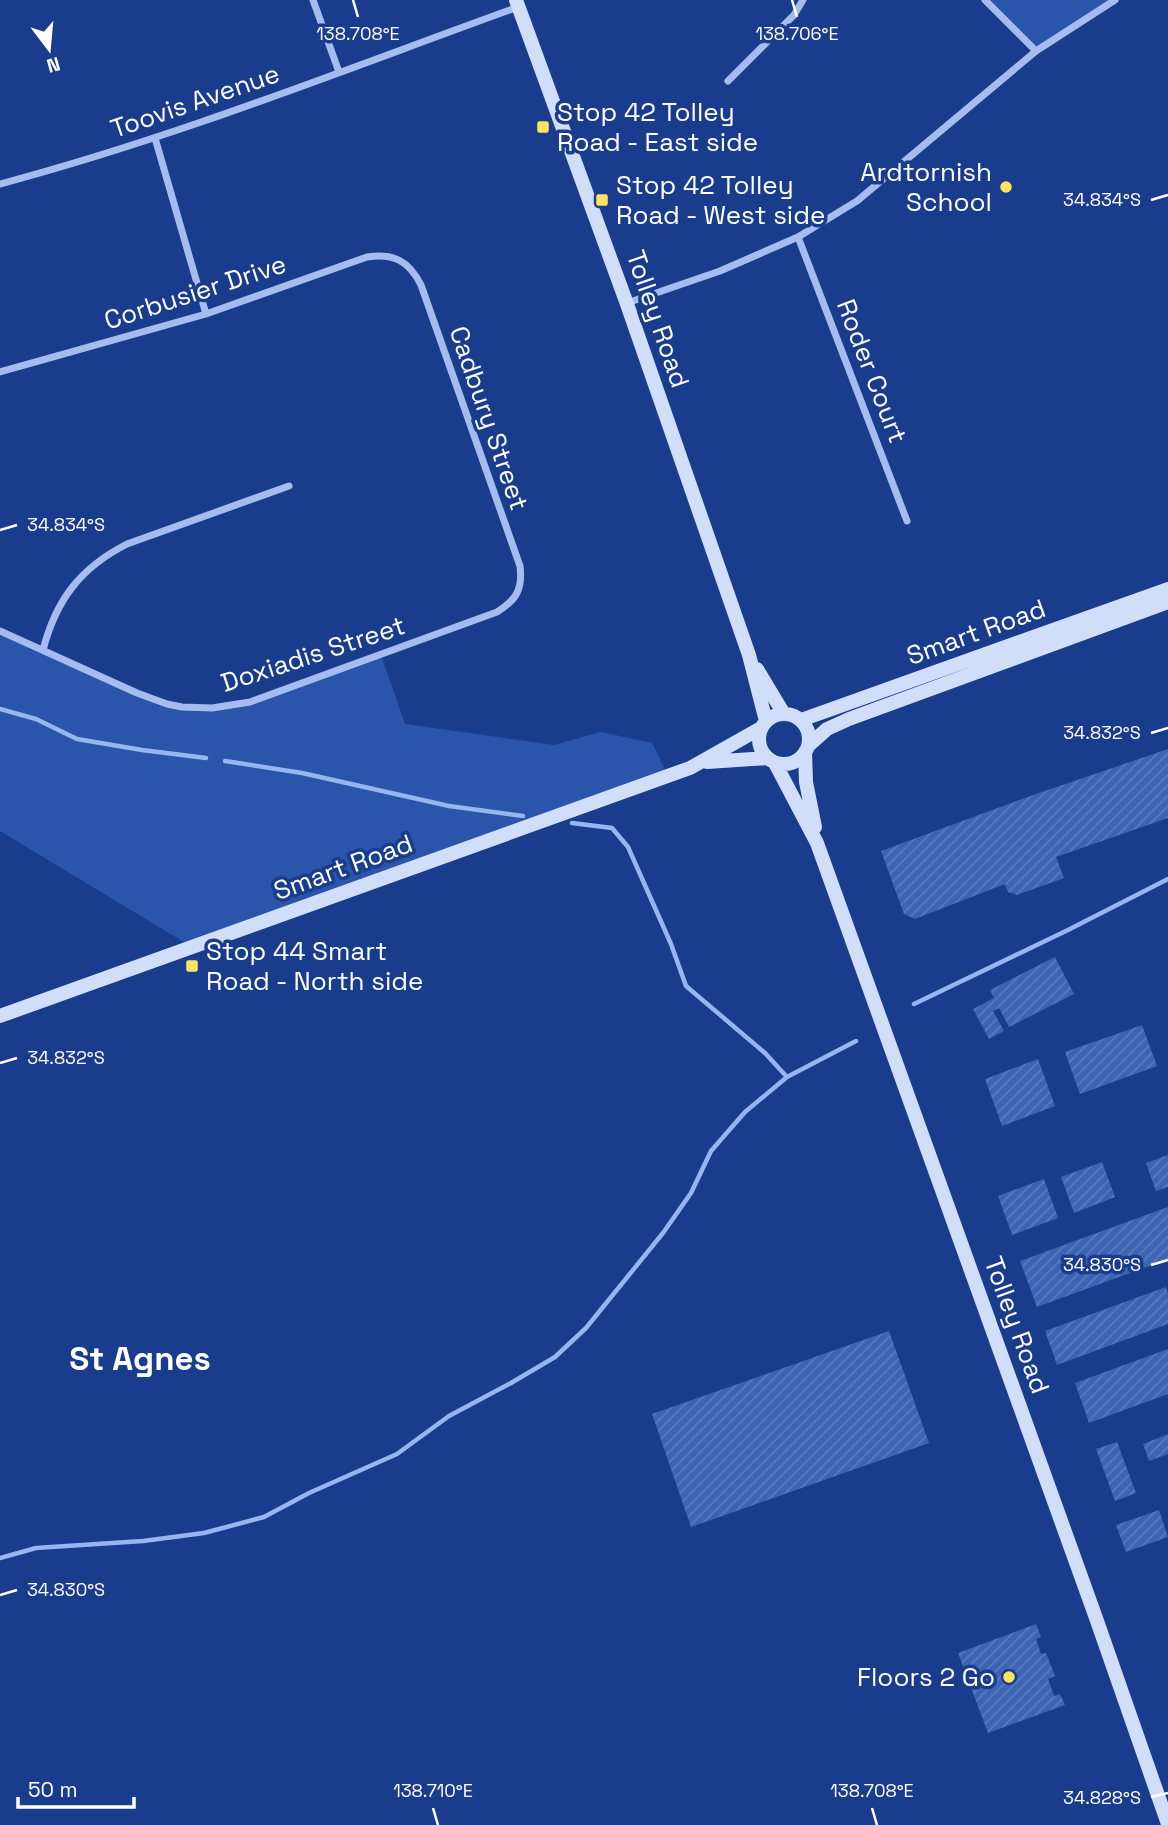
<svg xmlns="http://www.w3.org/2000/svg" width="1168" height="1825" viewBox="0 0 1168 1825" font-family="'Space Grotesk',sans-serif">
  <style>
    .park { fill: #2b55ab }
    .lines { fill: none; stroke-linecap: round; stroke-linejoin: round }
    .stream { stroke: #97b5f0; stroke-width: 4.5 }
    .building { fill: url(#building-hatch) }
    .street { stroke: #a4bdee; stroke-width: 7 }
    .secondary { stroke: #d1defa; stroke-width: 14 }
    .ticks { fill: none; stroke: #fff; stroke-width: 2.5 }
    .poi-dot { fill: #ffe461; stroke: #193d8c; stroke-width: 2.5 }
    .labels { text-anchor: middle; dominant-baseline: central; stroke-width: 7; stroke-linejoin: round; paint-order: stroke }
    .street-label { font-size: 26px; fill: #fff; stroke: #193d8c }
    .poi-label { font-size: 26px; fill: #fff; stroke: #193d8c; text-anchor: start }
    .district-label { font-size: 33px; font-weight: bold; fill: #fff; stroke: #193d8c }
    .ticks-label { font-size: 18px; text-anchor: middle; fill: #fff; stroke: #193d8c; stroke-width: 7; stroke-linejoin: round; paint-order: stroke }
  </style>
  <defs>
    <pattern id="building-hatch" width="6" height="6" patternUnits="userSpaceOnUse" patternTransform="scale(1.75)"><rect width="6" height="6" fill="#3d63b3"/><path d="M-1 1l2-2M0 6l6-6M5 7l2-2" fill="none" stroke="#5a7abe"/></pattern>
  </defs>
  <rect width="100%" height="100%" fill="#193d8c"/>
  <path class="park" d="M985,0H1115L1036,51Z
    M0,631L149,698L182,707H226L381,655L405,724L554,745L601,732L652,743L668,776L192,947L0,831Z"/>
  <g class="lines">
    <path class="stream" d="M0,709L36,719L77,739L142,750L206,758
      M225,761L302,773L449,806L523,816
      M572,823L612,828L628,847L671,944L686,986L765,1053L787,1077
      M914,1004L1068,930L1168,879
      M0,1558L36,1548L143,1541L204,1533L264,1517L309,1493L397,1454L449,1416L511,1383L555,1357L586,1328L663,1233L691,1193L711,1151L745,1112L787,1077L856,1041"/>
  </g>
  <path class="building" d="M1168,749V818L1056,857L1064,878L1017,895L1008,892L1005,884L915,919L904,914L881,851L1033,795Z
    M1055,957L1074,994L1009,1027L999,1008L993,1011L1004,1031L989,1039L973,1009L994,998L990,990Z
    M1142,1025L1157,1066L1080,1094L1065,1052Z
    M1038,1059L1055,1106L1002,1126L985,1079Z
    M1168,1155V1187L1156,1191L1146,1163Z
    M1102,1162L1115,1197L1074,1213L1061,1177Z
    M1044,1179L1058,1218L1012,1235L998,1196Z
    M1168,1207V1259L1037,1307L1020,1261Z
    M1166,1287L1168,1293V1324L1057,1365L1045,1331Z
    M889,1331L929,1443L691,1527L652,1414Z
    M1168,1349V1394L1089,1423L1075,1383Z
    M1168,1434V1454L1149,1461L1143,1444Z
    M1117,1442L1136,1493L1115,1501L1096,1449Z
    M1159,1510L1168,1537L1126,1552L1116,1525Z
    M1036,1624L1041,1637L1036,1639L1041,1654L1046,1653L1055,1676L1048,1679L1054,1696L1060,1694L1065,1705L988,1733L958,1653Z"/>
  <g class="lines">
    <path class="street" d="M313,0L339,72
      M985,0L1036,51
      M728,81L794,15L803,0
      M155,138L206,314
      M0,184C177,137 346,69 518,7
      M798,237L907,521
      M627,303L720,271L798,237L857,201L1036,51L1115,0
      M0,372L206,314L367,257C394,253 409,261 421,285L520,566C523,590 516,600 497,612L250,702L212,708L182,707L167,704L137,693L0,631
      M43,650C56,600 80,568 127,544L289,486"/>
    <path class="secondary" d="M516,0L627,304L749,655L766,721
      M757,669L784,714
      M759 739a25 25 0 1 1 50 0a25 25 0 1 1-50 0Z
      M801,720L1168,589
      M808,746L827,729L849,719L1168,602
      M805,752L806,782L815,827
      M707,762L768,758
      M775,763L817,843L1096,1618L1168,1824
      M0,1016L690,768L761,728"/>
  </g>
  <path class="ticks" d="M353,0L358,17M792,0L797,17M1151,200L1168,195M0,530L17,525M1151,733L1168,728M0,1063L17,1058M1151,1265L1168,1260M0,1595L17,1590M1151,1797L1168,1793M433,1808L438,1825M872,1808L877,1825"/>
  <g class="poi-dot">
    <rect x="536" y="120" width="14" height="14" rx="3.5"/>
    <circle cx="1006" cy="187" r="7"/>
    <rect x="595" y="193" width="14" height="14" rx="3.5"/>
    <rect x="185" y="959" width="14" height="14" rx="3.5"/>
    <circle cx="1009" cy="1677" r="7"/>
  </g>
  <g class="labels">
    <g class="street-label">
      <text transform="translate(195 101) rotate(-19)">Toovis Avenue</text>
      <text transform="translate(195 292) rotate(-18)">Corbusier Drive</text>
      <text transform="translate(658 319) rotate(71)">Tolley Road</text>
      <text transform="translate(872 371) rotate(69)">Roder Court</text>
      <text transform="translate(489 418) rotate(71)">Cadbury Street</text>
      <text transform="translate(976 632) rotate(-20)">Smart Road</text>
      <text transform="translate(313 654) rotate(-18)">Doxiadis Street</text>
      <text transform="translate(343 867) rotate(-20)">Smart Road</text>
      <text transform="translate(1017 1325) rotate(70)">Tolley Road</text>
    </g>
    <g class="poi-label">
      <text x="557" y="112">Stop 42 Tolley<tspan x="557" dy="30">Road - East side</tspan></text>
      <text x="992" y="172" text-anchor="end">Ardtornish<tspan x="992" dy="30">School</tspan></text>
      <text x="616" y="185">Stop 42 Tolley<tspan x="616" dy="30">Road - West side</tspan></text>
      <text x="206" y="951">Stop 44 Smart<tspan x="206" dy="30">Road - North side</tspan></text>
      <text x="995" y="1677" text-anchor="end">Floors 2 Go</text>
    </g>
    <g class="district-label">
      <text x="140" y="1359">St Agnes</text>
    </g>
  </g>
  <g class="ticks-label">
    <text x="358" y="40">138.708°E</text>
    <text x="797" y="40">138.706°E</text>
    <text x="1102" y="206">34.834°S</text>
    <text x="66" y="531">34.834°S</text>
    <text x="1102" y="739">34.832°S</text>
    <text x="66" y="1064">34.832°S</text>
    <text x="1102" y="1271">34.830°S</text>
    <text x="66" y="1596">34.830°S</text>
    <text x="433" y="1797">138.710°E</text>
    <text x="872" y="1797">138.708°E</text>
    <text x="1102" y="1804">34.828°S</text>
  </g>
  <g transform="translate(49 49) rotate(164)" stroke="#193d8c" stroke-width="5" paint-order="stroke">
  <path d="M0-5L12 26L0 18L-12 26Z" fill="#ffffff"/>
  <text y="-10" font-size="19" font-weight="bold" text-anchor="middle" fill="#ffffff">N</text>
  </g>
  <path d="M18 1797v10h116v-10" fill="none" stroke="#ffffff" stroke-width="3.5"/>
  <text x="28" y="1797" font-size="21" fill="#ffffff" stroke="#193d8c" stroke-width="5" paint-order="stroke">50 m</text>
</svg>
